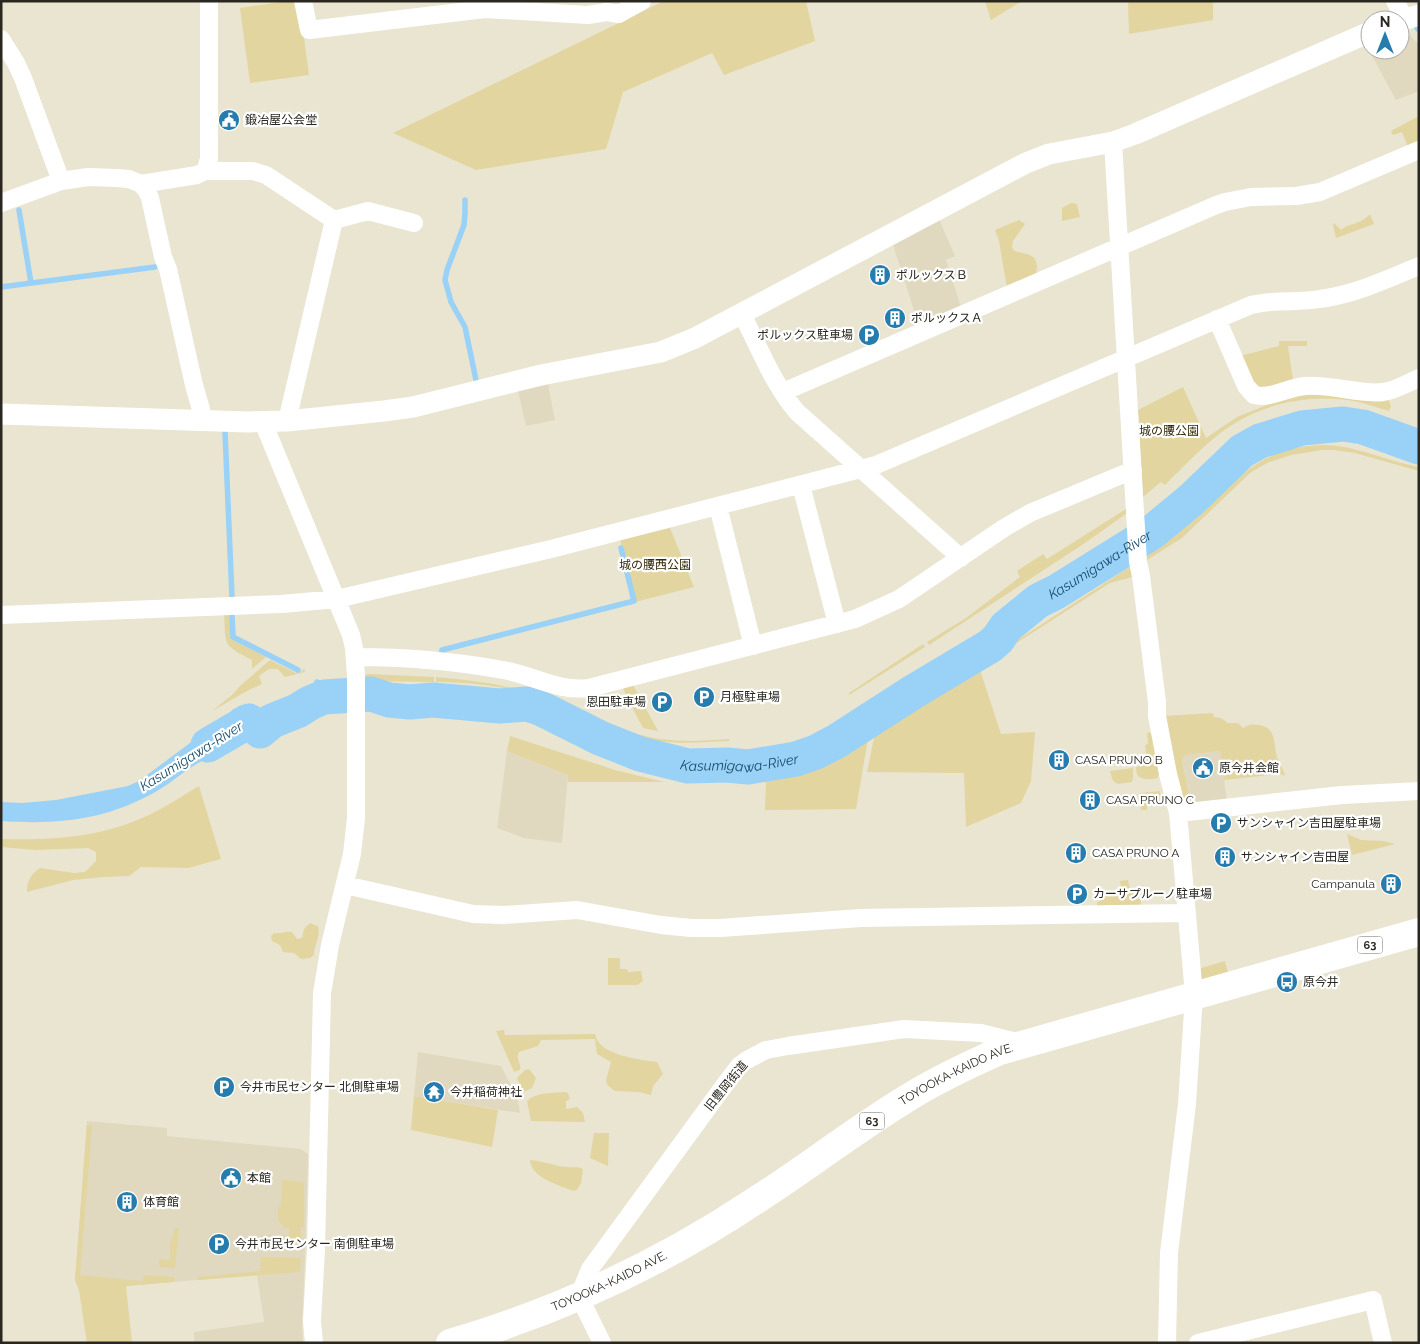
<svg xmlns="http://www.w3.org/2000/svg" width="1420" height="1344" viewBox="0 0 1420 1344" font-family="Raleway,'Noto Sans JP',sans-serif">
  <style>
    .built { fill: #e0d9bf }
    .green { fill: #e2d59f }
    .water { fill: #9ad1f6 }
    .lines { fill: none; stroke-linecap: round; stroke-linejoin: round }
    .stream { stroke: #9ad1f6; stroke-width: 5.5 }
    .river { stroke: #9ad1f6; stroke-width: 35 }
    .minor { stroke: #fff; stroke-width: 18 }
    .tertiary { stroke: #fff; stroke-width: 21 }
    .primary { stroke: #fff; stroke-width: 28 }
    .labels { text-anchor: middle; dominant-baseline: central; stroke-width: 4.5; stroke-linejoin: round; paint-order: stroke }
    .shield { fill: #fff; stroke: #696862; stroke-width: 1 }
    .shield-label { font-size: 11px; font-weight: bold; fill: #29271f }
    .poi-label { font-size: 12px; fill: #29271f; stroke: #fff; text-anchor: start }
    .park-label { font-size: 12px; fill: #322a09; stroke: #fff }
    .street-label { font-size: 12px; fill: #29271f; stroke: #fff }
    .water-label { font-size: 14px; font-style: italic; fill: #164c6b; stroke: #fff }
  </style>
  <rect width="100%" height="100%" fill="#e9e5d1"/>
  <path class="built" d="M1405,30L1419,45V91L1396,100L1366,45L1370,43V50H1400V32Z
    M939,219L955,256L946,260L961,307L919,326L893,245Z
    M548,384L555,420L526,426L518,391Z
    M507,751L568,775L562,843L524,838L497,828Z
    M1220,751L1227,801L1191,804L1182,758L1185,755Z
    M418,1052L501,1066L517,1097L520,1113L414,1096Z
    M87,1121L167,1128V1136L301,1149L308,1154L305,1259L302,1327L303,1343H194V1332L264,1322L257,1275L79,1290L75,1280Z"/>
  <path class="green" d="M287,1H299L309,75L250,83L240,8Z
    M664,1H806L815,41L724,75L712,53L623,92L606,149L476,170L393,133Z
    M985,1H1022L991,20Z
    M1128,1H1213V20L1129,34Z
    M1417,117L1419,122V143L1408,147L1402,132L1393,135L1391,131Z
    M1071,203L1077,204L1080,217L1062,221V208Z
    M1370,214L1374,224L1336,238L1333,225L1334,223L1341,230C1349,223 1360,225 1370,214Z
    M1019,220L1025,224L1013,241L1012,247L1014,251C1030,255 1040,254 1036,275L1007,288L999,241L995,230Z
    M1279,341H1307V346H1288L1293,380L1266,389L1252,384L1240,356L1279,346Z
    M1183,387L1206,438L1237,417L1292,395L1334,394L1382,402L1388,399L1391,406L1389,411C1375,407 1362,402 1348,400C1302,394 1254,406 1218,435C1199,450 1182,468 1165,485L1161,482L1143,497L1138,410Z
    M1322,445C1356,445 1386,461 1419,467V471L1355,453L1334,450H1322L1291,455L1267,463L1250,473L1182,538L1144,562V558C1162,545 1181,531 1199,516C1240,477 1260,447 1322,445Z
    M1126,509L1127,513L1085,543L929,645L927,642L966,618L1020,577L1017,571L1043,554L1047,559Z
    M670,528L694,587L444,651L443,654H440L439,649L632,599L619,547L622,546L620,540Z
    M1131,566L1132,577L1110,583L979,667L1001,734L1035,732L1031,781L1021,803L966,827L964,773L867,772L875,733Z
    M224,613H230L231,639L266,657L252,669V660C222,644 226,647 224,613Z
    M923,644L925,647L849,695V693Z
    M270,660L296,673L302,671L304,668L305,672L285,677L278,669H269L259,676L262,684L247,691L212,711L232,695L240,686Z
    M368,674L434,677V682L368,681L365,677V675Z
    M436,677C473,680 510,685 545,698C583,712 620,733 660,739C683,742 707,741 729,739V741C702,742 673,745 645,739C604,730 567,707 527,694C498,685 467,682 436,682Z
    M633,685L658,731L643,728L626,696L623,687Z
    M1213,713L1214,717L1221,718L1228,723H1238L1243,728C1249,724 1252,724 1258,725C1277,727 1273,743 1277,757C1279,763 1283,769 1285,776L1280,774L1224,780L1220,751L1185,755L1182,759L1191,804L1180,801L1163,716Z
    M1153,732L1160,775H1158V778C1151,780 1142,780 1137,775L1136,767L1147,764L1145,745L1148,744L1147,733Z
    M510,736L615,770L664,782H568V775L507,751Z
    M868,739L856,809L765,810L766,781C803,774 835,759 868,739Z
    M1133,768V778L1132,782L1118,784L1113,781L1110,771Z
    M199,786L221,859L188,868L141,867L129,876L104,877L73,880L27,892C27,881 31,874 40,868L74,873L85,872L96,861V852L88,848L35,850L1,847V839C54,840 100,838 149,815C166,807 182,796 199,786Z
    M1160,791V794L1165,793L1167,801L1147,802V810H1141L1140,793Z
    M1347,834L1361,840L1383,841L1395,844L1352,855Z
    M1128,880C1129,888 1135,894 1136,899L1141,898V908L1097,906V902H1099V896L1122,893L1120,881Z
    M310,923L318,926C321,937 314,944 314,955L310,958L301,959L294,953L283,952L280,945L272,941L271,936L274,933C281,934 285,931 292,932L297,939L302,938L304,929Z
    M608,958H620V969H627L628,972L641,971L643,981L637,985H608Z
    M1225,961L1228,973L1202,980L1199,978L1198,969Z
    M504,1030L505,1035L595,1034C598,1055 640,1060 657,1062L663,1074L653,1086L651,1095L639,1092L615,1091L607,1085L606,1080L611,1062L597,1054L595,1039L541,1040L538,1046L519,1052C515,1059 522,1064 520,1070L514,1072L496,1031Z
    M529,1069L536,1078L532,1088L523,1092L517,1078L525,1070Z
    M565,1092L568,1093L570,1099L566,1101V1109L577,1107L583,1113L585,1122L531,1121L527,1101C536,1092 553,1093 565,1092Z
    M414,1096L498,1110L492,1147L411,1130Z
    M87,1125H92L80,1275L143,1281L144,1275L174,1277V1282L126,1286L132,1343H87L79,1290L75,1280Z
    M594,1133H609L608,1166L590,1158Z
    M530,1160C543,1161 554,1166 567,1167C573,1168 577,1166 583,1169L581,1183L577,1190L573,1191C559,1185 531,1178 530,1160Z
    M282,1180L304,1182V1227H301V1240L261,1239V1235H289V1228H284L278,1220V1208L281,1205Z
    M175,1228H179L175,1268L159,1267V1259L170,1260V1244Z
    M261,1257L301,1258L300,1272L198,1280V1277L260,1271Z"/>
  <path class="water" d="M241,705L256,734C248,739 239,739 231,744C226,747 221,752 216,755C211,759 204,760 198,763C184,771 171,783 157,791C107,820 58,825 1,821V802L22,803L56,800L128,786L139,781L190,743L230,719L232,710Z"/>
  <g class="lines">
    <path class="stream" d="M1417,28L1419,30
      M465,200V213L464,225L447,270L445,280L451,302L465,327L476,380
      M19,210L31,283
      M1,287L155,267
      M225,432L232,597
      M232,615L233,637L298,670
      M442,653V650L634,601L621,548
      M317,682L334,696"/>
    <path class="river" id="s1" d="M208,745L249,721L260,731L272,721L297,711L310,703L324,697L371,694L389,700L410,702L433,700L500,706L527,704L540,708L600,738L640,754L688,766L727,765L748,767L796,759L816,752L837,741L913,692L990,646L998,639L1006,627L1038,601L1056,592L1151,533L1191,500L1242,451L1260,441L1302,428L1343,424L1363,427L1419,447"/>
    <path class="minor" d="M303,1L309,30L485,9L588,15L607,12L619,14L642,1
      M1395,1L1405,19
      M1,39L16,63L23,78L61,181
      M1113,142L1138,562L1141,576L1157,702V716L1168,774L1178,813L1194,995L1187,1104L1169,1253L1167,1343
      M205,171L209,159V1
      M141,184L147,191L150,198L163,257L168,269L194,385L204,420
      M1,203L61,181L88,177L117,178L129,179L141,184L197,175L205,171H253L266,175L334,220L368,211L414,223
      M742,314C759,347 773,384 797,412L961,558
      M1217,319L1246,386L1254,395C1271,399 1288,387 1306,386C1332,384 1359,395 1383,392C1395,391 1407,383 1419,378
      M783,392L1214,206L1225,202L1251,197L1296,196L1320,192L1419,150
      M287,421L334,220
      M263,422L351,635L354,648L356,677V818L352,854L330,945L322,993L316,1249L312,1321L314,1343
      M801,485L837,624
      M718,506L753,646
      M1,615L281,604L337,599L551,549L876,465L1251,305C1273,299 1297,303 1320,299C1355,294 1386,280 1419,266
      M355,657C405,657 454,661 503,670C533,675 558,692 589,688L855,619L899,599L1004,528L1030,513L1133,470
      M1178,813L1342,795L1419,791
      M345,885L473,914L503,915L577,910L661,925L691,928H720L861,918L1187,913
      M602,1343L579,1296L590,1269L729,1079L740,1065L747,1060L766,1050L788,1046L904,1029L981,1033L1021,1043
      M1198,1343L1373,1300L1383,1343"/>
    <path class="tertiary" d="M1400,21L1419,15
      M1,414L248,422L287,421L384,411L413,407L541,375L661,352L695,338L1026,163L1049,154L1113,142L1135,134L1370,32"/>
    <path class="primary" id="s2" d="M450,1343C559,1311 664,1262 758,1199C808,1167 855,1130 906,1099C936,1080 968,1065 1000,1051L1419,932"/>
  </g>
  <defs>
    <g id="civic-disc" transform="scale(1.125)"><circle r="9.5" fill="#267cac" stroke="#fff"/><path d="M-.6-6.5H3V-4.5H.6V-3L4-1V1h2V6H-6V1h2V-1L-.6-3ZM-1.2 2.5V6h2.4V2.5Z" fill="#fff"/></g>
    <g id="building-disc" transform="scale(1.125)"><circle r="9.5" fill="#267cac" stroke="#fff"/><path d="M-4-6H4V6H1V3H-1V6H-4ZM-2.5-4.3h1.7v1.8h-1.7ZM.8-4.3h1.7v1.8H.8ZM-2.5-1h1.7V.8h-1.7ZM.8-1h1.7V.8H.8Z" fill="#fff"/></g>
    <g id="parking-disc" transform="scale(1.125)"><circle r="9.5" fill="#267cac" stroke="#fff"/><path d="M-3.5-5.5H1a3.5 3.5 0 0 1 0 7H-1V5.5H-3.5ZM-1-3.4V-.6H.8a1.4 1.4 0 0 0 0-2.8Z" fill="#fff"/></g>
    <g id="bus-disc" transform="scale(1.125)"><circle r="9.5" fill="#267cac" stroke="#fff"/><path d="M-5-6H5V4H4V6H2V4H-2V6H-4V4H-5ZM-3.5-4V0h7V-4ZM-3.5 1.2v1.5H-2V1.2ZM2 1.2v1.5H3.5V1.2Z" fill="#fff"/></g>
    <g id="temple-disc" transform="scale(1.125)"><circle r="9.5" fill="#267cac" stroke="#fff"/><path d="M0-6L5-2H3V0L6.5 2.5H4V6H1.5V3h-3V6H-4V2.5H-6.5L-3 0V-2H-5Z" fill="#fff"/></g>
  </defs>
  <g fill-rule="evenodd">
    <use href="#civic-disc" x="229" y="120"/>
    <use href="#building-disc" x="880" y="275"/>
    <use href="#building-disc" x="895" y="318"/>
    <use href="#parking-disc" x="869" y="335"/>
    <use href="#parking-disc" x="704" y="697"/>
    <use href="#parking-disc" x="662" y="702"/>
    <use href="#building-disc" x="1059" y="760"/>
    <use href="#civic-disc" x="1203" y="768"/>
    <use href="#building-disc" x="1090" y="800"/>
    <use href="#parking-disc" x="1221" y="823"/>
    <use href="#building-disc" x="1076" y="853"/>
    <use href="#building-disc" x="1225" y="857"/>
    <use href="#building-disc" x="1391" y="884"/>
    <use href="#parking-disc" x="1077" y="894"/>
    <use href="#bus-disc" x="1287" y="982"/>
    <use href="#parking-disc" x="224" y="1087"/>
    <use href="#temple-disc" x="434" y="1092"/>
    <use href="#civic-disc" x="231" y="1178"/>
    <use href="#building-disc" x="127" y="1202"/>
    <use href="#parking-disc" x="219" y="1244"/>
  </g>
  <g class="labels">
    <g class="shield">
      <rect x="1357.5" y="936.5" width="25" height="17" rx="4"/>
      <rect x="859.5" y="1112.5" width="25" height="17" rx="4"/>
    </g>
    <g class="shield-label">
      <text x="1370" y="945">63</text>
      <text x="872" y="1121">63</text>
    </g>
    <g class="poi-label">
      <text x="245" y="120">鍛冶屋公会堂</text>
      <text x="896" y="275">ポルックスＢ</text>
      <text x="911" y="318">ポルックスＡ</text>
      <text x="853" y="335" text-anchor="end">ポルックス駐車場</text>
      <text x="720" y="697">月極駐車場</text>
      <text x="646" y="702" text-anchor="end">恩田駐車場</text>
      <text x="1075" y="760">CASA PRUNO B</text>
      <text x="1219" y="768">原今井会館</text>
      <text x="1106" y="800">CASA PRUNO C</text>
      <text x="1237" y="823">サンシャイン吉田屋駐車場</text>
      <text x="1092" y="853">CASA PRUNO A</text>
      <text x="1241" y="857">サンシャイン吉田屋</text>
      <text x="1375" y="884" text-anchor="end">Campanula</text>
      <text x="1093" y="894">カーサプルーノ駐車場</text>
      <text x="1303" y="982">原今井</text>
      <text x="240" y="1087">今井市民センター 北側駐車場</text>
      <text x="450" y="1092">今井稲荷神社</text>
      <text x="247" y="1178">本館</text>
      <text x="143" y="1202">体育館</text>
      <text x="235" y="1244">今井市民センター 南側駐車場</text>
    </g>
    <g class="park-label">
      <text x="1169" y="431">城の腰公園</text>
      <text x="655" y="565">城の腰西公園</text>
    </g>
    <g class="street-label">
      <text stroke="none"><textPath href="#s2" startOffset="576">TOYOOKA-KAIDO AVE.</textPath></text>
      <text transform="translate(726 1086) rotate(-51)">旧豊岡街道</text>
      <text stroke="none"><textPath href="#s2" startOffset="171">TOYOOKA-KAIDO AVE.</textPath></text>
    </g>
    <g class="water-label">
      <text stroke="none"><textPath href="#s1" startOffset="985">Kasumigawa-River</textPath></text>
      <text transform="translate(191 756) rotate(-32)">Kasumigawa-River</text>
      <text stroke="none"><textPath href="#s1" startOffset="565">Kasumigawa-River</textPath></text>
    </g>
  </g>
  <rect width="1420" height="1344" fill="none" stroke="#29271f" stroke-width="5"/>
  <g transform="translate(1385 35)"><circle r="24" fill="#ffffff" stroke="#a9a9a5"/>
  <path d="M0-4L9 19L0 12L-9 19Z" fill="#267cac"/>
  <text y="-8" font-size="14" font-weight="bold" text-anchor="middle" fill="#29271f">N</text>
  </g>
</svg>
